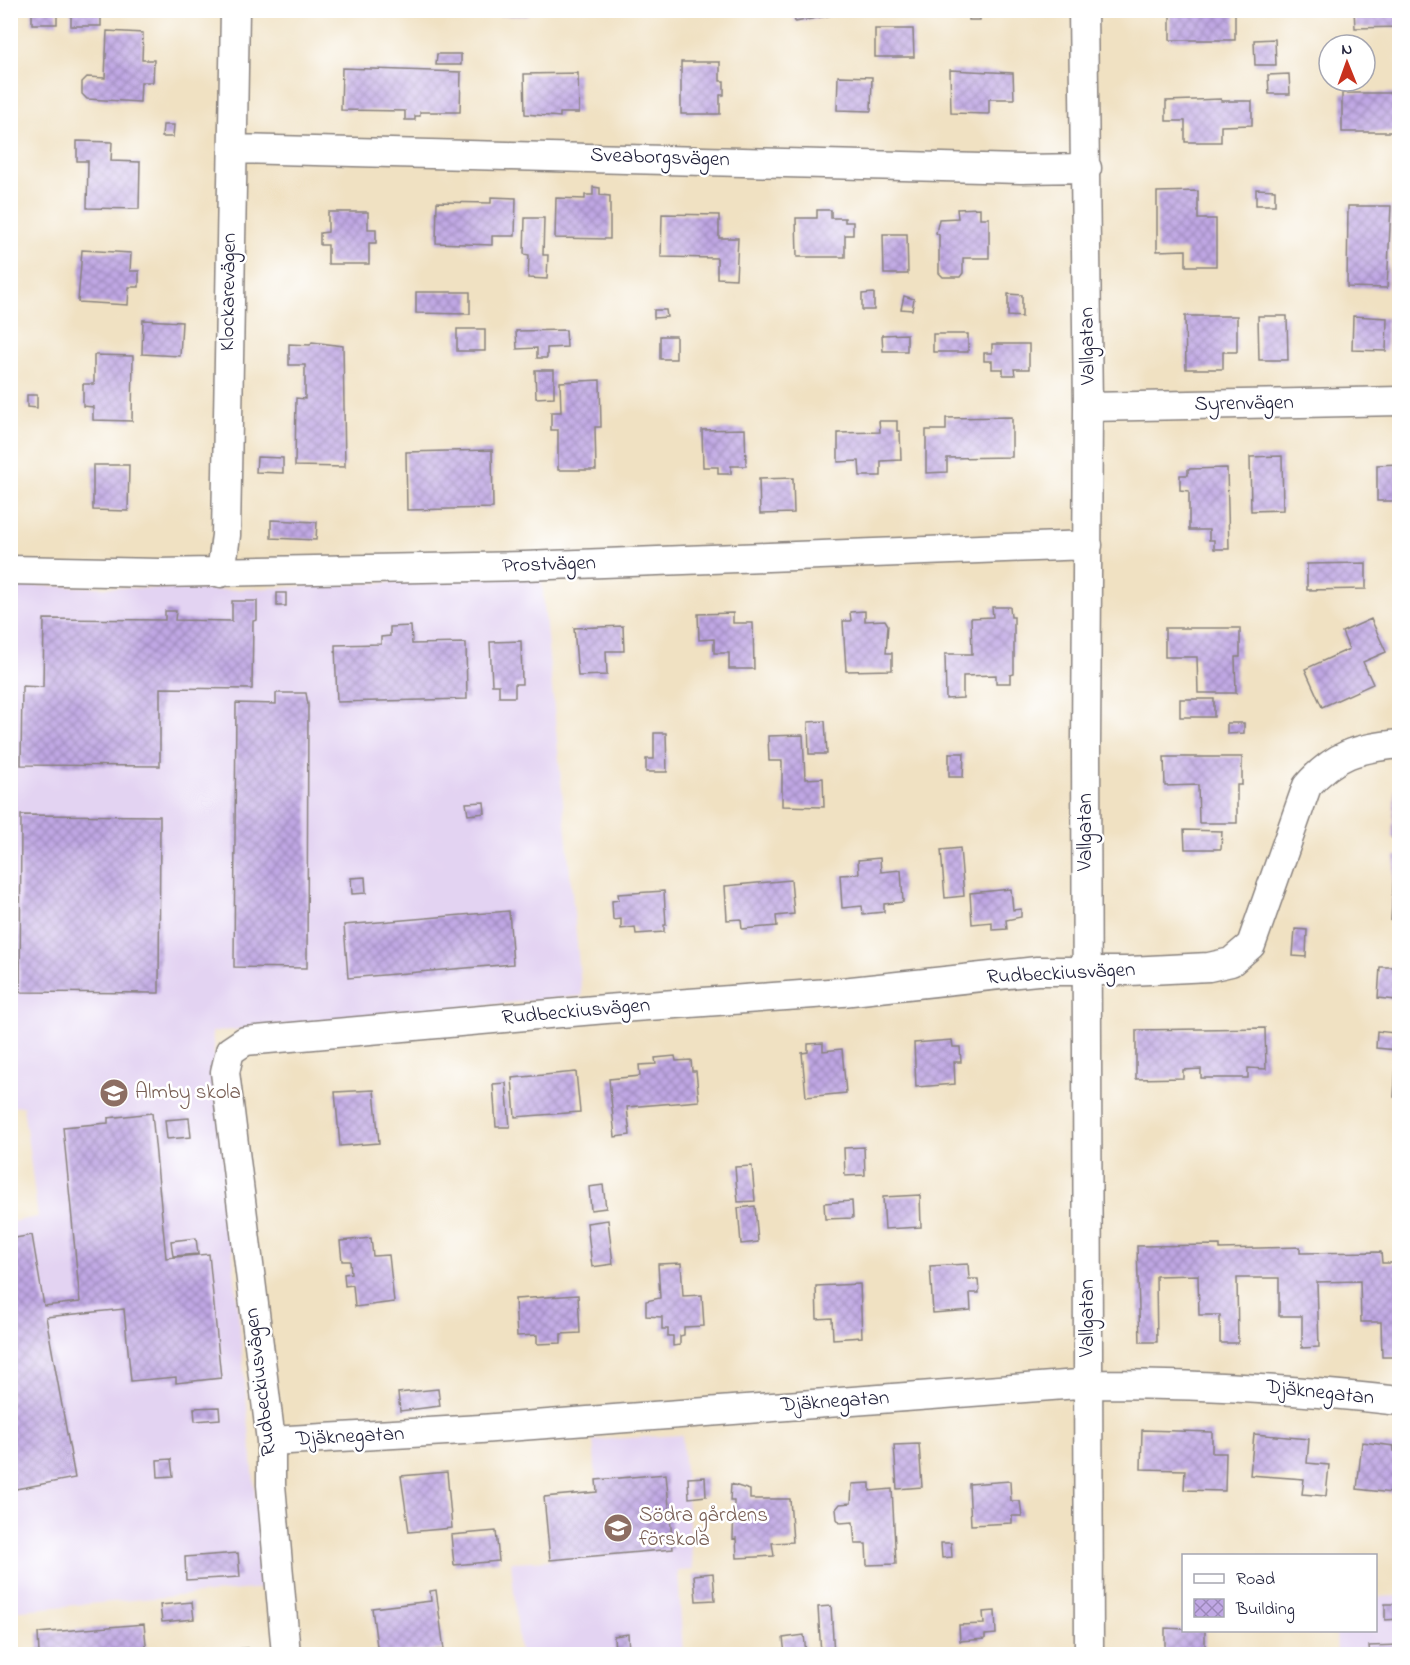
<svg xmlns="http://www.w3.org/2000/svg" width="1410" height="1665" viewBox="0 0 1410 1665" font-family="'Indie Flower',sans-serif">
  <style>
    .built { fill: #e3d3f2 }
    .building { fill: url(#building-cross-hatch) }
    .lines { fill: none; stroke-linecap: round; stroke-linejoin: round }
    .street-casing { stroke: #89827e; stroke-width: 31 }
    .street { stroke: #fff; stroke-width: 28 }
    .labels { text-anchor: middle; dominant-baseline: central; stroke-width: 5; stroke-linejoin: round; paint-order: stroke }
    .street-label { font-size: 21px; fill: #22223b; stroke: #fff }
    .education-label { font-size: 21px; fill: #785e54; stroke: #fff; text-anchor: start }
  </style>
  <defs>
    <pattern id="building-cross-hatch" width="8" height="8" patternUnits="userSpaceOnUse" patternTransform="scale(1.5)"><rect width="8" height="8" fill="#c0a7e4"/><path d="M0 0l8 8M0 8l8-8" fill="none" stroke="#9c88ba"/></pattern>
  </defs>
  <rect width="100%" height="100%" fill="#fff"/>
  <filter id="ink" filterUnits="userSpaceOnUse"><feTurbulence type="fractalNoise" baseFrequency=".0167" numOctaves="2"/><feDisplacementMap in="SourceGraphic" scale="12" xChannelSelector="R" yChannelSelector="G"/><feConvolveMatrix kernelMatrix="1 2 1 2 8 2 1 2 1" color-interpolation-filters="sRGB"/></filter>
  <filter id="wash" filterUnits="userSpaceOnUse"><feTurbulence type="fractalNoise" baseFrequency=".008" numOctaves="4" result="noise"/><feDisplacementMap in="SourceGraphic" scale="24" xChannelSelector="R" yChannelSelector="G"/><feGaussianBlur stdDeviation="1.35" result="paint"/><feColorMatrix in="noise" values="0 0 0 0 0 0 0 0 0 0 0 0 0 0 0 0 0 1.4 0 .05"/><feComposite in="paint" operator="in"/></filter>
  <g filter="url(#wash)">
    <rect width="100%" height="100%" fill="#f0e1c2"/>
    <path class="built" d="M541,575L582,996L212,1032L264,1588L11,1611L10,1222L38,1217L23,1106L10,1107L11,585L225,590Z
      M682,1435L693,1570L678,1571L683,1654H520L511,1562L550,1560L544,1497L597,1492L593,1440Z
      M1399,1596V1654H1337L1336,1631L1376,1630V1597Z"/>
    <g id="blocks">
      <path class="building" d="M32,10H57V24H32Z
        M71,10H101V26H71Z
        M500,10H529V16H500Z
        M793,10H848V12L795,22Z
        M969,10H980V20H969Z
        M1170,10H1235V40H1170Z
        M1354,10H1400V27L1355,28Z
        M875,29H913L914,57H875Z
        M107,31L143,33L142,60H154L153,82H141L140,102L87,99L82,94V82L87,77L105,78Z
        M1275,39L1276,65H1255L1254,40Z
        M437,54H461V65H436Z
        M681,62H720V81H724V95H720V114H681Z
        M342,68L461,72L460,112H420V116H415V120H405V111L341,110Z
        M950,70L1013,73L1014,99H989V114L951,113Z
        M578,73L579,113H560V117L525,114L524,74Z
        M1289,74L1290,94H1269L1268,75Z
        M838,76L872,77L871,111L837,110Z
        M1342,93H1400V132H1342Z
        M1221,99V101H1252V125L1221,126V142H1185V121H1166V101Z
        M163,125H174L173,137H162Z
        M77,141L112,142L111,161L140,162L139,209L87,208L88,161H77Z
        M593,187L600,188V195L610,196V239L555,238L556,198L585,199V195H593Z
        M1256,189L1275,190V205H1256Z
        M1198,191V219H1216V266H1186V250L1157,251V192Z
        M491,197L516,198L515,236H492V245L436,243L437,202L491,203Z
        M1348,206H1391L1387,288L1347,287Z
        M980,208V218H989V258H963V273L960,277H943L939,273V235L936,233L939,219L958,218L957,209Z
        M817,210H831V218H845V222H853V235H845V257H797L796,218H817Z
        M328,212H368V229H376V243H369V264H328V245H320V233L328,232Z
        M662,214L719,215V238H738L736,279L717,278V258L661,257Z
        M525,218H544L543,255H548L547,279L528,278L529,255L524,254Z
        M883,234H907L908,274H884Z
        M82,250L131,253L130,271H139V287H129L128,305L78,302Z
        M416,292H470V314L416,313Z
        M874,293V310H862V294Z
        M1008,294L1022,295V317L1008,316Z
        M904,296L914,299L912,310L901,309Z
        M654,310H666L667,317L654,318Z
        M1185,316H1237V352H1223V369H1186Z
        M1258,316H1287L1288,360H1259Z
        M1353,316L1387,318L1386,351L1352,350Z
        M143,320L182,322L180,356L142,354Z
        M457,329H485V351H457Z
        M566,330L567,347L547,348V358H537V348L517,349L516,331Z
        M907,334V351H883L882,335Z
        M933,334H968V352H933Z
        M660,336H676V359H660Z
        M312,342L343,346L345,467L295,466L296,398L305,399V365H289V344L310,345Z
        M992,344H1029V369H1014L1015,375H1003V369H992V361H984V353H992Z
        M94,355L133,356L132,421L93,420V407L83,406V384H94Z
        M535,370H554V397L536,398Z
        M600,380L601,427H595L596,470H558V430H551V412H561L560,382Z
        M27,395H37V408L27,407Z
        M1012,417V457L947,458V472L926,473V430H946V418Z
        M879,421H897V431H900L901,460L881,461V476H860L859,461L838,462V433L880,432Z
        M745,429L746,466H731V474H718V467H703L702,430Z
        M492,450L493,508L407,510L406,452Z
        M1282,456L1283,510L1251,511L1250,457Z
        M257,457L283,458V473L256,472Z
        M1400,464V501H1377V465Z
        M93,465H129L128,511L93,510Z
        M1227,468L1229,549H1214V540H1209V530H1189V491L1180,490V475H1188V469Z
        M793,478L794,513L760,514L759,479Z
        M271,520L317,522L316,540L271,538Z
        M1366,563V589L1307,590V564Z
        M277,593H286V606H277Z
        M232,601H257V620L253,621L252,689L160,688V766L21,765L22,686L43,687L44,619L165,620V611H176L175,620L232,621Z
        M992,607H1010L1011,617H1014V674L1010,675V683H996V675L963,676V698L946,699L945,654H972L971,618L993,617Z
        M865,611V621L885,620L888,625L886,653H892V670L846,671L843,621H851L850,612Z
        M733,613V623H753L754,669H729V653H714V639L699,640L698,614Z
        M1371,619L1386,652L1363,662L1373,684L1322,707L1305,669L1349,649L1342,632Z
        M411,626L412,644L466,643L467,699L337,702L335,645L381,644V637L390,636V627Z
        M623,626L624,651H606L607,675L578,676L574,628Z
        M1165,628H1240V657H1235L1236,693H1198L1197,657H1165Z
        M521,641L522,684H515V697H499V685H492L490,642Z
        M276,693H306L308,704L307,968L234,967L236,703L276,704Z
        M1180,699H1214V717H1180Z
        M825,721L827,754H809L808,722Z
        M1227,723H1244V733L1227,734Z
        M654,733H666L667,772H646V759H654Z
        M803,735L805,779L823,778L824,807L782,806V761H769L768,736Z
        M949,753H964L963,777H949Z
        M1164,757H1242V785H1237V823H1199L1198,785L1165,786Z
        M1395,790H1400V838H1392Z
        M484,802L485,813L468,815L466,803Z
        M21,815L160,816L159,993L20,992Z
        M1184,830L1222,831L1221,849H1185Z
        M960,848L964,896L945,898L941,850Z
        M1395,856H1400V1097H1394L1397,1050L1376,1048L1377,1031L1394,1033L1396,1000L1378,998L1380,967H1393L1396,922L1391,921Z
        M880,858L881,872L901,870L903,902L884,904V912L863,914L862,906L842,908L840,875L859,874L858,860Z
        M365,877L366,893L352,894L351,878Z
        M791,880L794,914L776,916L777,926L742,929L741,919L727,920L725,886Z
        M1011,889L1013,910L1021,909V917L1006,920L1007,929L992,930V922L972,924L970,893Z
        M664,891L666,925H664V932L636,934L635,927L621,929V919L613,920L612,901L619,900L618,894Z
        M509,911L513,964L348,978L344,925Z
        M1295,929L1307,930L1306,957L1293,956Z
        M1265,1028L1266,1069L1248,1068V1078H1201V1069L1183,1070V1078L1136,1079V1030Z
        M952,1040L953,1047H960L961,1062H954L955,1084L916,1087L914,1043Z
        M823,1043V1051L842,1049L846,1093L806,1097L802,1053L808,1052V1044Z
        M675,1056L676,1061L691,1060L692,1071H696L699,1101L627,1107L630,1135L615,1137L609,1079L640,1076L639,1065L656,1064L655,1058Z
        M576,1072L580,1112L515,1117L512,1078Z
        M506,1083L510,1127H496L493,1084Z
        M374,1090L379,1143L340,1146L335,1092Z
        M152,1113L166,1258L209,1254L221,1378L176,1383V1377L131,1381L124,1309L46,1317L75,1478L10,1490V1239L32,1235L44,1306L80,1302L63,1127L108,1123V1118Z
        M189,1118L191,1137L167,1139L165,1120Z
        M864,1147L865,1175L845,1176L844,1148Z
        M752,1166L755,1201L738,1202L735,1167Z
        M603,1185L606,1208L591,1210L589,1187Z
        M920,1195L921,1227L885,1229L883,1197Z
        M852,1201L853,1218L825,1219L824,1203Z
        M755,1206L758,1242L741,1244L738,1208Z
        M608,1220L613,1264L592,1267L587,1223Z
        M196,1238L198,1254L173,1256L171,1241Z
        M371,1238L373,1256L389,1255L394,1302L355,1307L353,1285L345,1286L344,1274L351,1273L350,1261H342L340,1241Z
        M1220,1245V1249L1300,1247V1253L1381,1252L1382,1263H1400L1399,1357H1382L1381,1322H1361L1360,1281L1317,1282L1319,1347L1302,1348V1316H1279V1278H1237L1238,1343H1220V1315H1199L1198,1275L1156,1276L1157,1342H1140L1137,1246Z
        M681,1263L683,1296L702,1295L704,1326L684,1327V1335L680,1336V1345L673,1346V1336H668V1329H662V1317L646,1316V1301L660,1298L658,1264Z
        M968,1264L969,1279H978L979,1293H970L971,1310L933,1313L930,1266Z
        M860,1284L862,1337L833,1339L832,1318L817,1319L816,1286Z
        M578,1295L580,1333L561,1334V1343L537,1344V1335L517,1336L515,1299Z
        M438,1389L440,1406L400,1411L398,1393Z
        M219,1407L220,1419L195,1421L194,1408Z
        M1142,1430L1212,1432V1453H1226L1225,1491L1184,1490L1185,1470L1141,1469Z
        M1254,1434L1309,1439L1307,1463L1329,1465L1326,1496L1302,1494L1304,1479L1250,1475Z
        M1362,1442L1394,1446V1451L1400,1452V1494L1357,1489Z
        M919,1444L922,1487L897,1489L894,1445Z
        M171,1459L173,1476L158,1477L157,1460Z
        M447,1472L452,1528L409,1532L401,1476Z
        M666,1474L673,1549L550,1560L544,1497L597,1492L596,1480Z
        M705,1477L706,1496L689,1498L688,1478Z
        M1010,1481L1011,1501H1020L1022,1516H1012V1523L971,1525L969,1484Z
        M870,1483V1491L892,1489L896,1564L867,1565L866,1544H855L853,1522L840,1523L837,1519L836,1509L840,1504L851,1503L852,1484Z
        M731,1484L750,1490V1499H790L793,1542L772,1543L774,1556L737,1558L736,1538L733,1539L734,1501H730Z
        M496,1531L499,1561L454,1565L451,1535Z
        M941,1543H951L952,1557L942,1558Z
        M238,1553L240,1577L186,1580L185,1557Z
        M713,1573L715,1600L696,1601L694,1575Z
        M436,1590L444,1650L378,1654L372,1608L431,1601L430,1591Z
        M192,1602L194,1619L162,1622L160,1605Z
        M1385,1604H1400V1619L1385,1620Z
        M831,1606L834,1654H821L818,1607Z
        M995,1611L996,1634L985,1635V1639L960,1641L959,1625L984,1624L983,1612Z
        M144,1624L147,1654H39L38,1633Z
        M1165,1628L1205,1630V1654H1165Z
        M628,1634L629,1652L615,1653L614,1636Z
        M804,1635L806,1653L785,1654L783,1638Z
        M1400,1645V1654H1370L1369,1646Z
        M247,1648V1654H202V1652Z"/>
    </g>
  </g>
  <g filter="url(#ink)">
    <use href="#blocks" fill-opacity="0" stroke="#89827e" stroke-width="1.5"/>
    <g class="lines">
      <g class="street-casing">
        <path id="street" d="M1083,10L1088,407L1086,747L1089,1654
          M233,149L1021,169L1087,168
          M1088,407L1400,401
          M10,570L159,573L524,566L1088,545
          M221,573L226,535L235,10
          M271,1441L481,1429L1078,1384C1186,1383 1292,1389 1400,1401
          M286,1654L271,1485V1441L225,1072L230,1051L245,1041L606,1009L842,992L1037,971H1129L1209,967L1231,962L1251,945L1307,786C1335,754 1358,748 1400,744"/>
      </g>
      <use href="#street" class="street"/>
    </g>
  </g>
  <defs>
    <g id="school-disc" transform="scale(1.5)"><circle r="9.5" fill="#8d6e63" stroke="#fff"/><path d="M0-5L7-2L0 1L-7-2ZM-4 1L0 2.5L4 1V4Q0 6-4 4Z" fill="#fff"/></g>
  </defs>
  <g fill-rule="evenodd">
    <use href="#school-disc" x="114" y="1093"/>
    <use href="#school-disc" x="618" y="1528"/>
  </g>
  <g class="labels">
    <g class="street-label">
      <text transform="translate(660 158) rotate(2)">Sveaborgsvägen</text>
      <text transform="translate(229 292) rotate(-89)">Klockarevägen</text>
      <text transform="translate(1088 346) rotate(-91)">Vallgatan</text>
      <text transform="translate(1244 404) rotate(-1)">Syrenvägen</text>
      <text transform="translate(549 565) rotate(-2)">Prostvägen</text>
      <text transform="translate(1086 832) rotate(-90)">Vallgatan</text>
      <text transform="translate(1061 974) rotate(-3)">Rudbeckiusvägen</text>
      <text transform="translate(576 1012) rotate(-5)">Rudbeckiusvägen</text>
      <text transform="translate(1088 1318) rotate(-90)">Vallgatan</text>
      <text transform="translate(261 1382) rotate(-97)">Rudbeckiusvägen</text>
      <text transform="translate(1320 1393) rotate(6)">Djäknegatan</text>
      <text transform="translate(835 1402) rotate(-4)">Djäknegatan</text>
      <text transform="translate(350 1437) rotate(-3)">Djäknegatan</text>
    </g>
    <g class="education-label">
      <text x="135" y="1093">Almby skola</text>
      <text x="639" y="1516">Södra gårdens<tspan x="639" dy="24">förskola</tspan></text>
    </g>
  </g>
  <rect width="1410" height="1665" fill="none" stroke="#fff" stroke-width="36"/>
  <rect x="1182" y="1554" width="195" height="78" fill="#ffffff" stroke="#a7a7b1" stroke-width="1.5"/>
  <rect x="1194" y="1574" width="30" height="9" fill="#ffffff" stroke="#a7a7b1" stroke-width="1.5"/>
  <text x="1236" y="1584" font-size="18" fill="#22223b">Road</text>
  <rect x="1194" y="1599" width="30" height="18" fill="url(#building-cross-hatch)" stroke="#a7a7b1" stroke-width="1.5"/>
  <text x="1236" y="1614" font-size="18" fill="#22223b">Building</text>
  <g transform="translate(1347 63) rotate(359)"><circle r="28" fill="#ffffff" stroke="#a7a7b1" stroke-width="1.5"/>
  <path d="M0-4.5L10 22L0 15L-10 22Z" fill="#c8321e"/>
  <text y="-9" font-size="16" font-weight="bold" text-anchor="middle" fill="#22223b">N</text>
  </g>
</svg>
